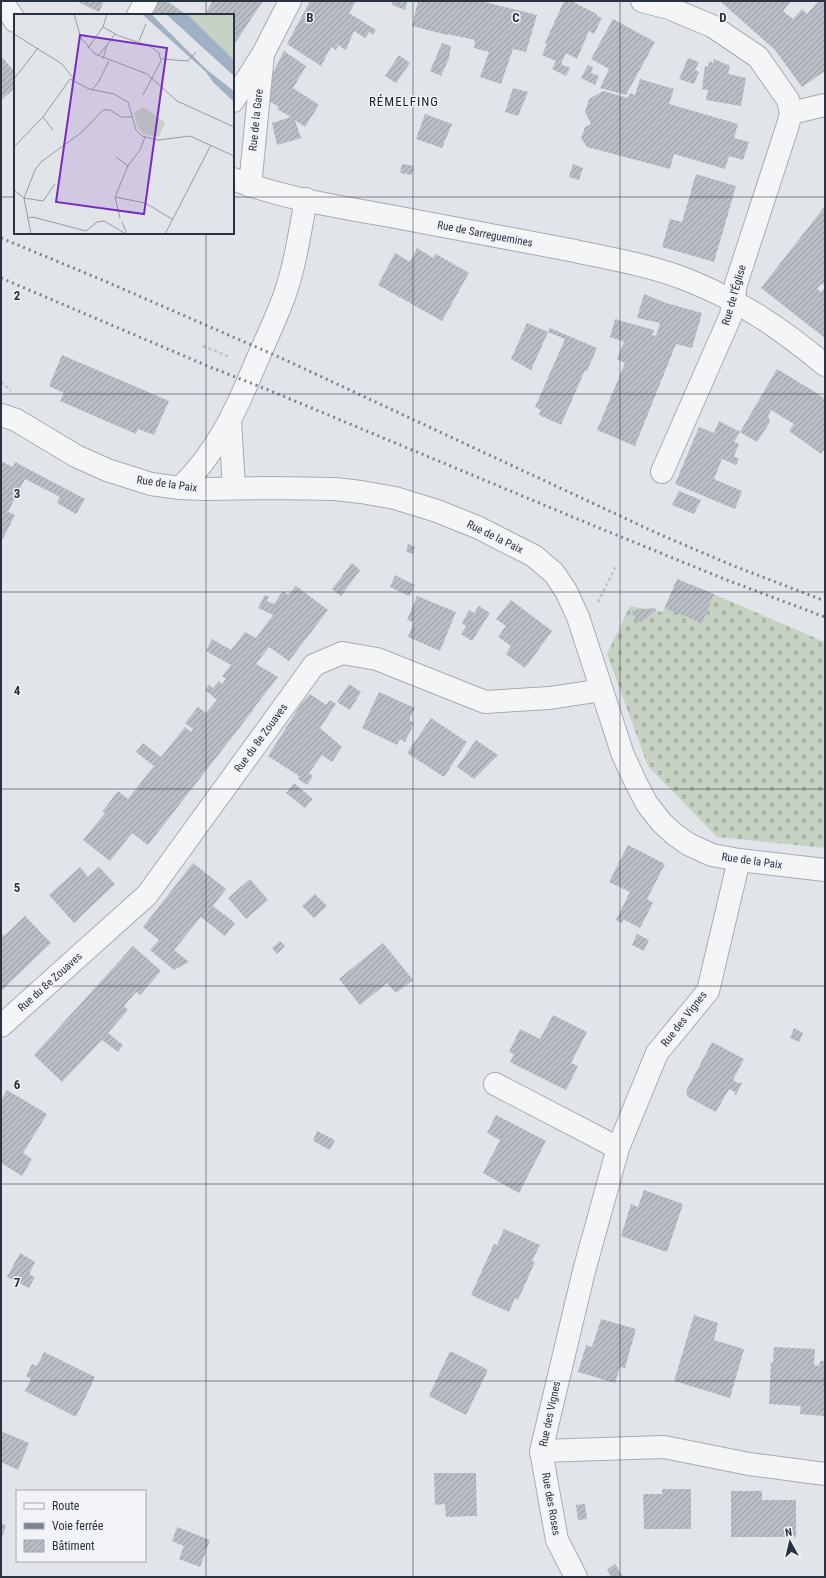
<svg xmlns="http://www.w3.org/2000/svg" width="826" height="1578" viewBox="0 0 826 1578" font-family="'Roboto Condensed',sans-serif">
  <style>
    .cemetery { fill: url(#cemetery-stones) }
    .building { fill: url(#building-hatch) }
    .lines { fill: none; stroke-linecap: round; stroke-linejoin: round }
    .minor-casing { stroke: #a7abb3; stroke-width: 24 }
    .path { stroke: #c0c2c7; stroke-width: 2.5; stroke-dasharray: 3 3; stroke-linecap: butt }
    .minor { stroke: #f4f5f7; stroke-width: 22 }
    .rail { stroke: #7c8491; stroke-width: 3; stroke-dasharray: 2 4; stroke-linecap: butt }
    .grid { fill: none; stroke: #2b323f; stroke-width: 1; stroke-opacity: 0.55 }
    .labels { text-anchor: middle; dominant-baseline: central; stroke-width: 3; stroke-linejoin: round; paint-order: stroke }
    .street-label { font-size: 11px; fill: #2b323f; stroke: #f1f3f6 }
    .quarter-label { font-size: 13px; letter-spacing: 1px; fill: #1d2330; stroke: #f1f3f6 }
    .inset-road { fill: none; stroke: #989da5; stroke-width: 1 }
    .view { fill: #7b2cbf; fill-opacity: 0.15; stroke: #7b2cbf; stroke-width: 2 }
    .inset-edge { fill: none; stroke: #2b323f; stroke-width: 2 }
    .grid-label { font-size: 13px; text-anchor: middle; font-weight: bold; fill: #2b323f; stroke: #f1f3f6; stroke-width: 3; stroke-linejoin: round; paint-order: stroke }
  </style>
  <defs>
    <pattern id="cemetery-stones" width="16" height="16" patternUnits="userSpaceOnUse"><rect width="16" height="16" fill="#c7d2c3"/><path d="M2 7V4a2 2 0 0 1 4 0v3zM10 15v-3a2 2 0 0 1 4 0v3z" fill="#abb5a9"/></pattern>
    <pattern id="building-hatch" width="6" height="6" patternUnits="userSpaceOnUse"><rect width="6" height="6" fill="#b9bdc5"/><path d="M-1 1l2-2M0 6l6-6M5 7l2-2" fill="none" stroke="#979aa1"/></pattern>
  </defs>
  <rect width="100%" height="100%" fill="#e1e4e9"/>
  <path class="cemetery" d="M678,579L825,642V848L717,837L648,766L607,654L630,606L662,612Z"/>
  <path class="building" d="M76,1H104L99,12Z
    M159,1H167L184,13L182,15H150Z
    M213,1L217,3L218,1H263L233,46V15H204Z
    M310,1H356L349,13L376,30L373,35L369,32L365,38L354,31L346,50L333,42L338,46L336,50L331,47L321,66L287,44Z
    M393,1H408L405,10L392,5Z
    M418,1H481L537,15L526,52L513,49L501,84L480,77L489,52L474,48L475,40L447,34V35L412,26Z
    M564,1H571L597,14V16L602,18L594,34L589,31L577,59L566,53L561,64L570,68L566,76L552,69L556,61L542,55L547,44L545,43Z
    M720,1H791L783,11L793,19L802,9L807,14L819,1H825V71L802,87L775,50Z
    M613,19L655,42L626,95L600,88L609,69L591,59Z
    M442,43L451,46L449,58L441,76L430,71Z
    M284,51L306,66L293,88L319,105L305,127L295,120L301,138L277,145L272,123L291,117L277,109L279,107L266,99L264,90Z
    M399,55L410,63L396,83L385,76Z
    M1,56L15,72V88L1,100Z
    M688,58L699,62L695,70L699,72L694,84L679,79Z
    M714,59L730,66L728,74L746,78L741,106L706,100L708,90L702,89L705,66L708,67L709,61L713,63Z
    M588,65L593,67L591,73L599,76L595,85L581,78Z
    M640,79L674,89L669,104L738,124L734,138L749,142L743,160L729,156L725,169L674,154L670,169L587,147L581,138L585,127L591,124L585,112L589,99L603,91L628,98L630,93L635,95Z
    M513,88L528,92L518,116L505,112Z
    M425,114L452,124L442,148L416,139Z
    M402,164L414,166L412,175L400,173Z
    M573,164L583,168L579,180L569,177Z
    M696,174L736,186L714,262L662,247L670,219L682,222Z
    M825,206V282L823,285L821,284L817,289L821,292L825,287V338L761,288Z
    M417,248L433,258L436,254L469,273L442,321L378,285L395,253L410,262Z
    M644,294L666,303L702,313L692,348L676,344L635,446L597,430L625,363L617,359L624,342L610,337L615,319L654,330L652,335L656,336L660,323L637,318Z
    M527,323L548,332L550,328L597,348L587,371L585,370L561,425L539,415L541,410L535,407L565,339L548,332L531,370L511,359Z
    M62,355L169,401L154,435L138,429L136,434L60,401L64,393L49,386Z
    M777,369L815,392L825,399V449L821,454L789,431L794,424L771,410L768,416L770,422L757,442L740,432Z
    M719,421L740,432L734,442L739,444L734,456L739,459L736,465L722,459L714,479L742,491L735,509L675,484L699,427L714,433Z
    M1,461L13,467L15,462L85,499L76,514L57,503L60,497L25,479L8,512L15,515L1,542Z
    M679,491L701,500L694,514L672,505Z
    M408,544L415,547L413,554L406,552Z
    M352,563L360,570L341,596L332,589Z
    M395,575L415,585L409,596L390,587Z
    M677,579L714,594L702,623L665,608Z
    M296,586L328,610L289,661L269,647L256,664L278,677L253,709H254L148,845L132,833L110,861L83,840L105,813L102,812L118,791L128,799L154,766L136,752L143,743L161,757L185,727L191,732L193,729L185,723L198,707L206,713L217,700L205,690L209,685L213,688L219,681L222,684L226,679L222,676L231,665L206,651L212,639L231,650L245,632L256,638L273,615L258,608L265,595L269,597L267,601L274,604L283,591L288,595Z
    M417,596L456,612L440,651L408,637L414,622L407,620Z
    M511,600L552,631L525,668L506,654L511,646L498,637L506,626L496,619Z
    M479,606L490,613L472,641L461,634L466,626L462,623L469,610L474,613Z
    M655,608L656,610L641,623L631,612L634,610Z
    M349,684L361,692L350,710L337,702Z
    M379,692L415,708L409,720L414,723L405,742L400,739L397,745L362,728Z
    M310,694L326,705L330,700L336,704L320,728L342,747L332,762L322,755L309,773L313,776L307,785L298,779L299,776L268,756L301,704Z
    M431,718L467,742L444,777L407,753Z
    M476,740L498,755L474,779L457,767Z
    M294,783L313,799L305,808L286,793Z
    M628,845L665,864L647,899L653,903L640,928L623,919L622,923L616,920L630,892L609,882Z
    M193,863L226,889L213,906L235,923L225,936L201,917L174,950L189,962L174,970L150,950L159,940L143,927Z
    M80,867L88,877L99,867L115,884L74,923L49,895Z
    M250,879L268,900L246,919L228,898Z
    M315,894L327,906L314,918L302,906Z
    M25,916L51,943L1,991V933L4,936Z
    M637,934L649,940L644,951L632,945Z
    M280,941L285,946L277,954L272,948Z
    M383,943L413,980L396,993L387,983L360,1005L339,979Z
    M133,946L161,971L140,995L136,992L124,1006L128,1010L108,1033L123,1045L118,1052L102,1040L62,1082L34,1055Z
    M553,1015L587,1032L571,1063L578,1066L566,1090L510,1062L514,1054L509,1052L520,1029L540,1039Z
    M794,1028L803,1033L799,1042L790,1038Z
    M712,1042L744,1059L733,1080L740,1084V1082L742,1083L736,1095L734,1094L735,1092L729,1089L716,1112L688,1097L686,1091Z
    M7,1090L47,1114L23,1153L32,1159L22,1176L1,1163V1100Z
    M496,1115L546,1141L519,1193L483,1173L500,1140L487,1133Z
    M317,1131L335,1140L330,1150L313,1141Z
    M644,1190L683,1204L667,1252L621,1236L631,1204L638,1207Z
    M504,1229L540,1245L532,1261L535,1262L518,1300L515,1298L509,1312L471,1295L494,1244L497,1245Z
    M20,1253L35,1262L29,1274L35,1277L29,1288L7,1277Z
    M694,1315L718,1323L714,1340L744,1349L730,1398L674,1381Z
    M601,1319L636,1329L625,1368L620,1367L615,1383L578,1372L586,1345L592,1347Z
    M774,1347L815,1349L814,1365L819,1366L820,1361H825V1416L800,1414L801,1406L769,1404L771,1362L773,1363Z
    M450,1351L488,1370L466,1415L429,1396Z
    M44,1352L95,1377L76,1417L25,1391L31,1379L26,1376L32,1364L37,1366Z
    M1,1431L29,1443L18,1470L1,1462Z
    M434,1473H476L477,1516L446,1517L445,1504L435,1505Z
    M662,1489H691V1529H644L643,1494H662Z
    M731,1491H762V1500H796V1537H731Z
    M585,1504L587,1519L578,1520L576,1505Z
    M1,1523L6,1526L1,1540Z
    M177,1527L210,1540L200,1567L179,1559L184,1546L172,1541Z
    M615,1564L623,1577H611L607,1570Z"/>
  <g class="lines">
    <g class="minor-casing">
      <path id="minor" d="M2,1L15,21
        M642,1L669,8L712,26L758,57L788,100L791,113L787,128L736,284L731,315L662,472
        M138,15L146,1
        M263,54L290,1
        M233,101L263,54L250,186
        M791,113L825,105
        M233,179C282,198 339,207 390,216C450,227 510,239 570,250C612,259 655,266 695,283C745,304 783,330 825,365
        M1,415L16,420L76,456L107,470L151,484L180,488L204,489L271,488L335,489L361,492L395,498L437,511L477,527L534,556L554,573L566,591L578,617L623,755L636,783L647,804L662,823L674,834L688,844L712,855L739,860L825,870
        M230,422L234,488
        M180,488C216,453 235,413 254,367C264,344 275,321 284,297C295,266 300,232 306,199
        M1,1026L147,895L314,665L342,653L377,659L485,702L550,698L602,690
        M495,1084L618,1148
        M541,1451L664,1447L749,1464L825,1474
        M576,1577L557,1540L541,1451L584,1271L618,1148L657,1053L708,991L739,860"/>
    </g>
    <path class="path" d="M203,346L230,357
      M1,382L11,391
      M598,602L616,566"/>
    <use href="#minor" class="minor"/>
    <path class="rail" d="M1,238L107,282L279,357L661,535L734,566L825,601
      M1,278L210,367L266,389L604,530L727,580L825,617"/>
  </g>
  <path class="grid" d="M206,1V15M413,1V1577M620,1V1577M1,197H15M233,197H825M206,233V1577M1,394H825M1,592H825M1,789H825M1,986H825M1,1184H825M1,1381H825"/>
  <g class="labels">
    <g class="street-label">
      <text transform="translate(256 120) rotate(-84)">Rue de la Gare</text>
      <text transform="translate(485 234) rotate(11)">Rue de Sarreguemines</text>
      <text transform="translate(734 295) rotate(-74)">Rue de l'Église</text>
      <text transform="translate(167 484) rotate(8)">Rue de la Paix</text>
      <text transform="translate(495 537) rotate(26)">Rue de la Paix</text>
      <text transform="translate(261 738) rotate(-54)">Rue du 8e Zouaves</text>
      <text transform="translate(752 861) rotate(8)">Rue de la Paix</text>
      <text transform="translate(50 982) rotate(-42)">Rue du 8e Zouaves</text>
      <text transform="translate(684 1019) rotate(-52)">Rue des Vignes</text>
      <text transform="translate(550 1414) rotate(-78)">Rue des Vignes</text>
      <text transform="translate(551 1504) rotate(80)">Rue des Roses</text>
    </g>
    <g class="quarter-label">
      <text x="404" y="101">RÉMELFING</text>
    </g>
  </g>
  <g transform="translate(14 14)">
    <rect width="220" height="220" fill="#e1e4e9"/>
    <path d="M170,0H220V48Z" fill="#c7d2c3"/>
    <path d="M129,93L151,108L145,123L129,120L123,112L120,99Z" fill="#c7d2c3"/>
    <path d="M128,0H137L193,56L220,77V88L199,68L192,58ZM152,0H173L220,46V62Z" fill="#a0b1c5"/>
    <path class="inset-road" d="M60,0L67,24L81,40L133,60L163,87L220,113M89,13L105,22L136,32L145,39L147,47L129,81M0,20L48,50L60,65M125,27L132,10M93,31L101,20M74,34L89,13L93,0M84,42L93,31L89,45M148,45L174,47L182,38M0,65L24,34M56,65L75,75L100,80L114,88L122,116L128,122L144,126L176,122L220,142M78,76L85,67L95,47M29,103L39,116M0,133L29,103L56,65M102,143L114,152M0,176L10,184L29,187L41,170M101,183L131,189L158,205M13,204L19,203L72,217M106,204L101,183L114,152L126,136L131,123M108,208L113,220M72,217L83,208L90,207L112,220M17,220L10,184L21,156L27,148L68,118L89,96H96L107,103H119M151,220L197,131"/>
    <path class="view" d="M66,21L153,34L130,200L42,188Z"/>
    <rect width="220" height="220" class="inset-edge"/>
  </g>
  <g class="grid-label">
    <text x="310" y="22">B</text>
    <text x="516" y="22">C</text>
    <text x="723" y="22">D</text>
    <text x="17" y="300">2</text>
    <text x="17" y="498">3</text>
    <text x="17" y="695">4</text>
    <text x="17" y="892">5</text>
    <text x="17" y="1089">6</text>
    <text x="17" y="1287">7</text>
  </g>
  <rect width="826" height="1578" fill="none" stroke="#2b323f" stroke-width="4"/>
  <rect x="16" y="1490" width="130" height="72" fill="#f1f3f6" stroke="#a2a6ad"/>
  <rect x="24" y="1503" width="20" height="6" fill="#f4f5f7" stroke="#a2a6ad"/>
  <text x="52" y="1510" font-size="12" fill="#2b323f">Route</text>
  <rect x="24" y="1523" width="20" height="6" fill="#7c8491" stroke="#a2a6ad"/>
  <text x="52" y="1530" font-size="12" fill="#2b323f">Voie ferrée</text>
  <rect x="24" y="1540" width="20" height="12" fill="url(#building-hatch)" stroke="#a2a6ad"/>
  <text x="52" y="1550" font-size="12" fill="#2b323f">Bâtiment</text>
  <g transform="translate(790 1542) rotate(352)" stroke="#f1f3f6" stroke-width="3" paint-order="stroke">
  <path d="M0-3L7 15L0 10L-7 15Z" fill="#2b323f"/>
  <text y="-6" font-size="11" font-weight="bold" text-anchor="middle" fill="#2b323f">N</text>
  </g>
</svg>
